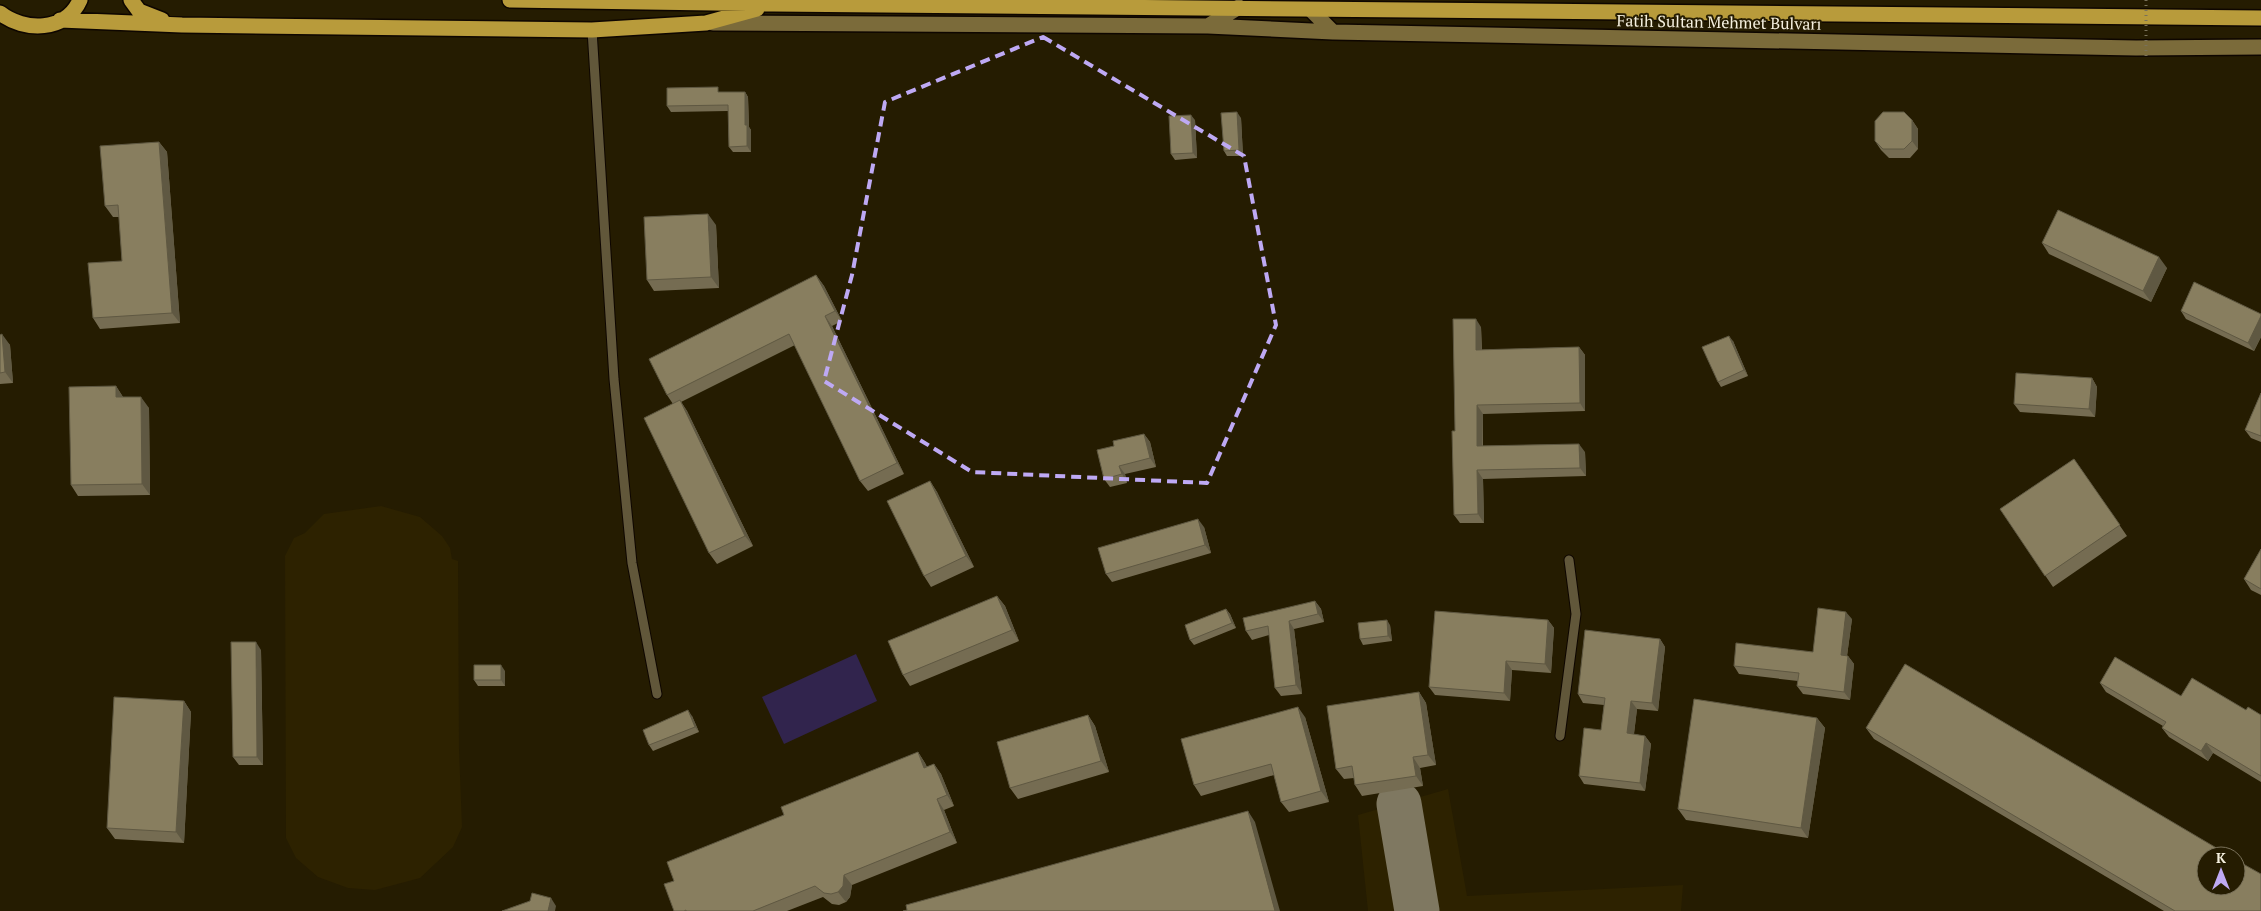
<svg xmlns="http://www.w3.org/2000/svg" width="2261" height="911" viewBox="0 0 2261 911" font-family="'PT Serif',serif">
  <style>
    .built { fill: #2d2200 }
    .green { fill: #31244d }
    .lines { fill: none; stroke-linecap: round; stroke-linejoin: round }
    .taxiway { stroke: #7f7861; stroke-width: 45 }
    .lane-casing { stroke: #0e0600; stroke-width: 11 }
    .secondary-casing { stroke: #0e0600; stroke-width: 18 }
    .highway-casing { stroke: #0e0600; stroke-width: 18 }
    .lane { stroke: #61573a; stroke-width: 9 }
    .secondary { stroke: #7b6b3a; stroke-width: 15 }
    .highway { stroke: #b89b3b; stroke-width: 15 }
    .path-bridge { stroke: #79715a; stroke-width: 3; stroke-dasharray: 1 4; stroke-linecap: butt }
    .wall { fill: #756c52 }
    .shaded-wall { fill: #5f5842 }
    .building { fill: #887e5f; stroke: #5f5842 }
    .marked { fill: none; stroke: #bea9f4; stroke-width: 4; stroke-dasharray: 10 6; stroke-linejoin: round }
    .labels { text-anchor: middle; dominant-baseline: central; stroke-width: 4; stroke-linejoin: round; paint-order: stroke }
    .street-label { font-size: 16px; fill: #f6f1e0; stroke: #251c01 }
  </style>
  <rect width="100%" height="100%" fill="#251c01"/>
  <path class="built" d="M381,506L420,517L442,536L450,548L452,559L458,561L459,749L462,827L453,847L420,878L375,890L348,888L318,877L296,858L286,838L285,556L294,538L305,533L324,514Z
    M1448,789L1467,896L1683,885L1681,911H1368L1358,815Z"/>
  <path class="green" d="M856,654L877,701L784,744L762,697Z"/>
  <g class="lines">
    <path class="taxiway" d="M1399,804L1417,911"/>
    <g class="lane-casing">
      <path id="lane" d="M592,30L614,379L632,563L657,694
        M1560,736L1576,614L1569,560"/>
    </g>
    <g class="secondary-casing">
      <path id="secondary" d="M1311,10L1333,32L2136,48L2261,47
        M713,23L1208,26L1239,7
        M1208,26L1333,32"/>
    </g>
    <g class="highway-casing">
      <path id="highway" d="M131,0L139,11L162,20
        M510,0L773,4L2261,18
        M0,13C24,32 66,32 80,0
        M60,20L182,25L592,30L706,23L757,9"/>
    </g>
    <use href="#lane" class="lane"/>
    <use href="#secondary" class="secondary"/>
    <use href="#highway" class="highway"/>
    <path class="path-bridge" d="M2146,0V57"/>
  </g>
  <path class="wall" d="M722,92H745L748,97L749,127L751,130V152H733L729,147L728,111L671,112L667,106Z
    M1241,118L1243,156H1227L1224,151Z
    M1195,120L1197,158L1175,160L1171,154Z
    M1912,120L1918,129V149L1910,158H1889L1881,150L1875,141Z
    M159,142L167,152L180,323L100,329L93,318L122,261L119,217H113L105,206Z
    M716,225L719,288L654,291L647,280Z
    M2042,243L2167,268L2151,302L2049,254Z
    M816,275L824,286L842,321L832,326L904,474L868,491L860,481L795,345L681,402L687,411L753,546L717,564L709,553L673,404L667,395Z
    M2181,311L2261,314V337L2254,351L2186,319Z
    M1481,327L1482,350L1579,347L1585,355V411L1483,414V446L1585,452L1586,476L1483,479L1484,523H1460L1454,515L1455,431Z
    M0,335L10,345L13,383L0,384Z
    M1733,341L1748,376L1721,387L1718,382Z
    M2092,378L2097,387L2095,417L2020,412L2014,404Z
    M116,386L123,397L149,408L150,495L78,496L71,485Z
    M2261,393V442L2251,438L2245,430Z
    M1144,434L1150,442L1156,467L1125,474L1127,483L1110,487L1104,479L1114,446Z
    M2074,459L2127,536L2053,587L2000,509Z
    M930,481L937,492L974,567L931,587L924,576Z
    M1204,527L1211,553L1112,582L1106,574Z
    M2261,549V595L2251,590L2244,579Z
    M997,596L1005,606L1019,641L910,686L903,675Z
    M1315,601L1321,609L1324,622L1294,629L1302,694L1281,696L1275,688L1269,635L1252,640L1246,631Z
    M1226,609L1230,614L1236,628L1194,645L1190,640Z
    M1852,619L1847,656H1848L1854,664L1850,700L1803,694L1797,686L1798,681L1739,674L1734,666L1813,652Z
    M1548,620L1554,628L1551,673L1512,670L1510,701L1435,695L1429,687Z
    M1390,625L1392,641L1363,645L1360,639Z
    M1660,639L1665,647L1658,711L1637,709L1634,734L1645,736L1651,744L1645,791L1584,784L1579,776L1601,730L1604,705L1583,703L1578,694Z
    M261,650L263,765H239L233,757Z
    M505,671V686H478L474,680Z
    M2100,683L2181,696L2246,710L2261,715V782L2213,753L2208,761L2169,737L2162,728L2163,726L2106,692Z
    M1419,692L1426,703L1436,765L1420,768L1423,786L1362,796L1355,785L1354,778L1344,779L1336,769Z
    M184,701L191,712L184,843L115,839L107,828Z
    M1088,715L1095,726L1109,772L1018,799L1010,788Z
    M692,716L699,732L653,751L649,745Z
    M1305,717L1329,802L1289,812L1281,802L1274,775L1201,796L1194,785Z
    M1817,718L1825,728L1808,838L1686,820L1678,809Z
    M1866,728L2261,911H2164L1874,739Z
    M918,752L925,763L927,767L934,764L941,774L954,806L944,810L957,843L852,885L850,897L846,902L839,905L832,904L823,897L787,911H674V881L784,815Z"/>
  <path class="shaded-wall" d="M745,92L748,97L749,127L751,130V152L747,146L745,125Z
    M1237,112L1241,118L1243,156L1239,150Z
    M1191,115L1195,120L1197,158L1193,153Z
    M1912,120L1918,129V149L1912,141Z
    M159,142L167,152L180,323L172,313Z
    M708,214L716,225L719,288L711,277Z
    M2159,257L2167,268L2151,302L2143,291Z
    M816,275L824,286L842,321L835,311Z
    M825,316L832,326L904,474L897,463Z
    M2261,316V337L2254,351L2248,343Z
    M1476,319L1481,327L1482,358L1476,350Z
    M2,334L10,345L13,383L5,372Z
    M1729,336L1733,341L1748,376L1744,370Z
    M1579,347L1585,355V411L1580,403Z
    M2092,378L2097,387L2095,417L2089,409Z
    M116,386L123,397V408L116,397Z
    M141,397L149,408L150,495L142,484Z
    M680,400L687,411L753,546L745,536Z
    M1477,405L1483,414L1482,455L1477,446Z
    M1144,434L1150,442L1156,467L1150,458Z
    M1579,444L1585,452L1586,476L1580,468Z
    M1119,466L1125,474L1127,483L1122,474Z
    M1477,470L1483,479L1484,523L1478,514Z
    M930,481L937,492L974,567L966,556Z
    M1198,519L1204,527L1211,553L1205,545Z
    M997,596L1005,606L1019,641L1012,630Z
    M1315,601L1321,609L1324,622L1318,614Z
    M1226,609L1230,614L1236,628L1232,623Z
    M1846,612L1852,619L1846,663L1841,655Z
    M1387,620L1390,625L1392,641L1388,636Z
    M1548,620L1554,628L1551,673L1545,664Z
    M1289,621L1294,629L1302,694L1296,685Z
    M1660,639L1665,647L1658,711L1652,703Z
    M256,642L261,650L263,765L257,757Z
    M1848,656L1854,664L1850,700L1844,692Z
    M1506,661L1512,670L1510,701L1504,693Z
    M501,665L505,671V686L501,680Z
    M1419,692L1426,703L1436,765L1428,755Z
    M184,701L191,712L184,843L176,832Z
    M1631,701L1637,709L1633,741L1627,733Z
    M1298,707L1305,717L1329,802L1321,791Z
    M688,710L692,716L699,732L695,727Z
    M1088,715L1095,726L1109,772L1101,761Z
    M1817,718L1825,728L1808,838L1801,828Z
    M1645,736L1651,744L1645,791L1640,783Z
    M2206,743L2213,753L2208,761L2201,751Z
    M918,752L925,763L931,778L924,768Z
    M1413,757L1420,768L1423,786L1416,776Z
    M934,764L941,774L954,806L947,795Z
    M937,799L944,810L957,843L950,832Z
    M1248,811L1255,822L1280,911H1275Z
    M844,875L852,885L850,897L846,902L838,892Z
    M551,898L556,906L555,911H548Z"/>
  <path class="building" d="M718,87V92H745V125H747V146L729,147L728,105L667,106V88Z
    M1237,112L1239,150L1224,151L1221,113Z
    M1883,112H1904L1912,120V141L1904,149H1883L1875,141V121Z
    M1191,115L1193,153L1171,154L1169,116Z
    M159,142L172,313L93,318L88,263L122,261L118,205L105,206L100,146Z
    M2058,210L2159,257L2143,291L2042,243Z
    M708,214L711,277L647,280L644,217Z
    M816,275L835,311L825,316L897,463L860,481L789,334L667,395L649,359Z
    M2194,282L2261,314V316L2248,343L2181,311Z
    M1453,319H1476V350L1579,347L1580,403L1477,405V446L1579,444L1580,468L1477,470L1478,514L1454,515L1452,431H1455Z
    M2,334L5,372L0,373V335Z
    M1729,336L1744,370L1718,382L1702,347Z
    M2016,373L2092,378L2089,409L2014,404Z
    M116,386V397H141L142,484L71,485L69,387Z
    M2261,393V436L2245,430Z
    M680,400L745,536L709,553L644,418Z
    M1144,434L1150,458L1119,466L1122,474L1104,479L1097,450L1114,446L1113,441Z
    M2074,459L2120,525L2045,576L2000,509Z
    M930,481L966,556L924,576L887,501Z
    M1198,519L1205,545L1106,574L1098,548Z
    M2261,549V589L2244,579Z
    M997,596L1012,630L903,675L888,641Z
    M1315,601L1318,614L1289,621L1296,685L1275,688L1268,626L1246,631L1243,618Z
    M1818,608L1846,612L1841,655L1848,656L1844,692L1797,686L1799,673L1734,666L1736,643L1813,652Z
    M1226,609L1232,623L1190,640L1185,625Z
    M1435,611L1548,620L1545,664L1506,661L1504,693L1429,687Z
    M1387,620L1388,636L1360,639L1358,623Z
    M1585,630L1660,639L1652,703L1631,701L1627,733L1645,736L1640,783L1579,776L1584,728L1601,730L1605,698L1578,694Z
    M231,642H256L257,757H233Z
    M2115,657L2181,696L2192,678L2246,710L2248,707L2261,715V776L2206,743L2201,751L2162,728L2166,722L2100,683Z
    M1905,664L2230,856H2206V886H2236V860L2261,874V911H2175L1866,728Z
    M474,665H501V680H474Z
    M1419,692L1428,755L1413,757L1416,776L1355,785L1352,766L1336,769L1327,706Z
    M114,697L184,701L176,832L107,828Z
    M1694,699L1817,718L1801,828L1678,809Z
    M1298,707L1321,791L1281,802L1271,764L1194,785L1181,739Z
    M688,710L695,727L649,745L643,730Z
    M1088,715L1101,761L1010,788L997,742Z
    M918,752L924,768L934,764L947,795L937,799L950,832L844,875L843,886L838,892L831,894L824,893L815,886L753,911H686V910L684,911H674L664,884L674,881L667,862L784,815L781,807Z
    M1248,811L1275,911H903L907,910L906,905Z
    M532,893L551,898L548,911H502L530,901Z"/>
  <path class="marked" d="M1043,37L1244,156L1276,325L1207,483L972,472L824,381L852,275L885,102Z"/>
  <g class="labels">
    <g class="street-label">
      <text transform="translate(1719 22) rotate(1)">Fatih Sultan Mehmet Bulvarı</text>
    </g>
  </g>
  <g transform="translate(2221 871)"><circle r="24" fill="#251c01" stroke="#79715a"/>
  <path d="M0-4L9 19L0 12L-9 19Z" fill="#bea9f4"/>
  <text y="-8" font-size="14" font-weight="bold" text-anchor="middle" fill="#f6f1e0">K</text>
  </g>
</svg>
